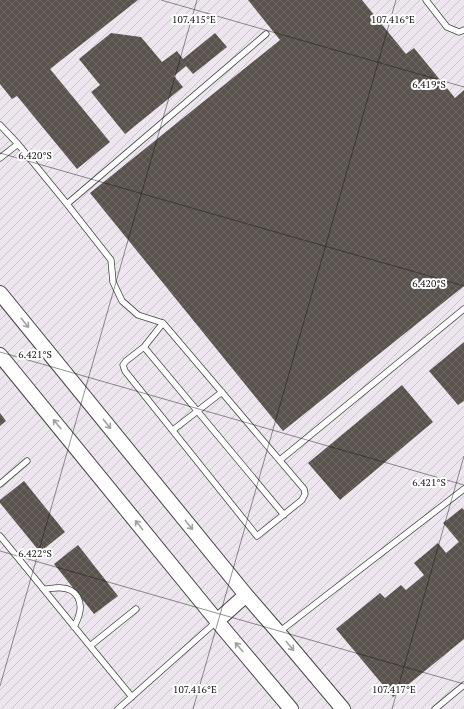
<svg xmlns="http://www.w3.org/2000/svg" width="464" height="709" viewBox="0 0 464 709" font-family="'PT Serif',serif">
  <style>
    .industrial { fill: url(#industrial-furrows) }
    .building { fill: url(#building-cross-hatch) }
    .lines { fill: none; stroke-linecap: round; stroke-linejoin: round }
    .service-casing { stroke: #444; stroke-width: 7 }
    .tertiary-casing { stroke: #444; stroke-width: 16 }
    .service { stroke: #fff; stroke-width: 5.5 }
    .tertiary { stroke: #fff; stroke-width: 14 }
    .oneway { stroke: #a0a0a0 }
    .ticks { fill: none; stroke: #111; stroke-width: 1; stroke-opacity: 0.45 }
    .ticks-label { font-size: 10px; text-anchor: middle; fill: #111; stroke: #fff; stroke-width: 4; stroke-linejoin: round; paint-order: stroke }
  </style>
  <defs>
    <pattern id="industrial-furrows" width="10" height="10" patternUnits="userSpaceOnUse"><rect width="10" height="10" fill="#eee6ef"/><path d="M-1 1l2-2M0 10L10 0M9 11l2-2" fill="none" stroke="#cbc4cc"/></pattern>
    <pattern id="building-cross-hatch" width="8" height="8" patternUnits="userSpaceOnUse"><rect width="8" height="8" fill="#5a524d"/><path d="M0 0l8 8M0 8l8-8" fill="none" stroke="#6d6662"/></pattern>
  </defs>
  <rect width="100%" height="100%" fill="#fffdf5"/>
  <path class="industrial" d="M0,0H464V709H0Z"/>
  <path class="building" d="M0,0H138L50,69L110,142L77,169L17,96L12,99L0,84Z
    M248,0H362L406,54L414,48L455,98L464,90V286L283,431L90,193L280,40Z
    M111,33L141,37L162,62L177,51L183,59L215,33L227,47L193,74L186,66L174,76L183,87L125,134L91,92L100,85L79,59Z
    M464,342V401L458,405L429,371Z
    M402,385L433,422L340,500L308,463Z
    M0,413L6,421L0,426Z
    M24,481L65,532L40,552L0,503V500Z
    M462,508L464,510V639L393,697L336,629L380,593L385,598L401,585L406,590L424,575L414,563L438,543L446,553L459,542L443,523Z
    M78,545L118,596L94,614L54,564Z"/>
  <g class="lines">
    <g class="service-casing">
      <path id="service" d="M426,0L447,27L459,32L464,30
        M0,125L18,144L67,204L111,260L113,282L122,301L138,315L163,323L304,489L305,494L302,500L257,536L125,371L123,365L126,361L144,347L163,323
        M0,158L18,144
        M67,204L266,34
        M144,347L284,515
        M173,430L222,392
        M280,460L464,309
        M0,484L27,461
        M0,536L90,646L132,697
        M44,589C50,589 56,587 62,588C77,589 83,602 79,615C78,619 76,623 74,627
        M279,632L464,489
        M90,646L136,609
        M118,709L217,621
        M435,709L464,685"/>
    </g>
    <g class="tertiary-casing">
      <path id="tertiary" d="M0,293L246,595L279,633L343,709
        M0,355L217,621L291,709
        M217,621L246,595"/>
    </g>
    <use href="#service" class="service"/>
    <use href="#tertiary" class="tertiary"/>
  </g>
  <defs><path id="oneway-shaft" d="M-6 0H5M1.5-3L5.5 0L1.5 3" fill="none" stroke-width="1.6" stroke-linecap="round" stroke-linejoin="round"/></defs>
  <g class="oneway">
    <use href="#oneway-shaft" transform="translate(25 323) rotate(51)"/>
    <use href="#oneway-shaft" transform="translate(57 424) rotate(-129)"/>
    <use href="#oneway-shaft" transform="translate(107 424) rotate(51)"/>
    <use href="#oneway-shaft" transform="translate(139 525) rotate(-129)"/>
    <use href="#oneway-shaft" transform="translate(189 525) rotate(51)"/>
    <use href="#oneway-shaft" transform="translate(290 646) rotate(50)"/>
    <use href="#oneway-shaft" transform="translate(239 647) rotate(-130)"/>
  </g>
  <path class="ticks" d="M161,0L464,87M0,153L464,286M0,352L464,485M0,551L464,684M0,686L197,0M193,709L396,0M392,709L464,456"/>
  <g class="ticks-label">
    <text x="194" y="23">107.415°E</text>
    <text x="393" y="23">107.416°E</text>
    <text x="429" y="88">6.419°S</text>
    <text x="35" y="159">6.420°S</text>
    <text x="429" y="287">6.420°S</text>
    <text x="35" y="358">6.421°S</text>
    <text x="429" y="486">6.421°S</text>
    <text x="35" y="557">6.422°S</text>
    <text x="195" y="693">107.416°E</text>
    <text x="394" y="693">107.417°E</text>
  </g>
</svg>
